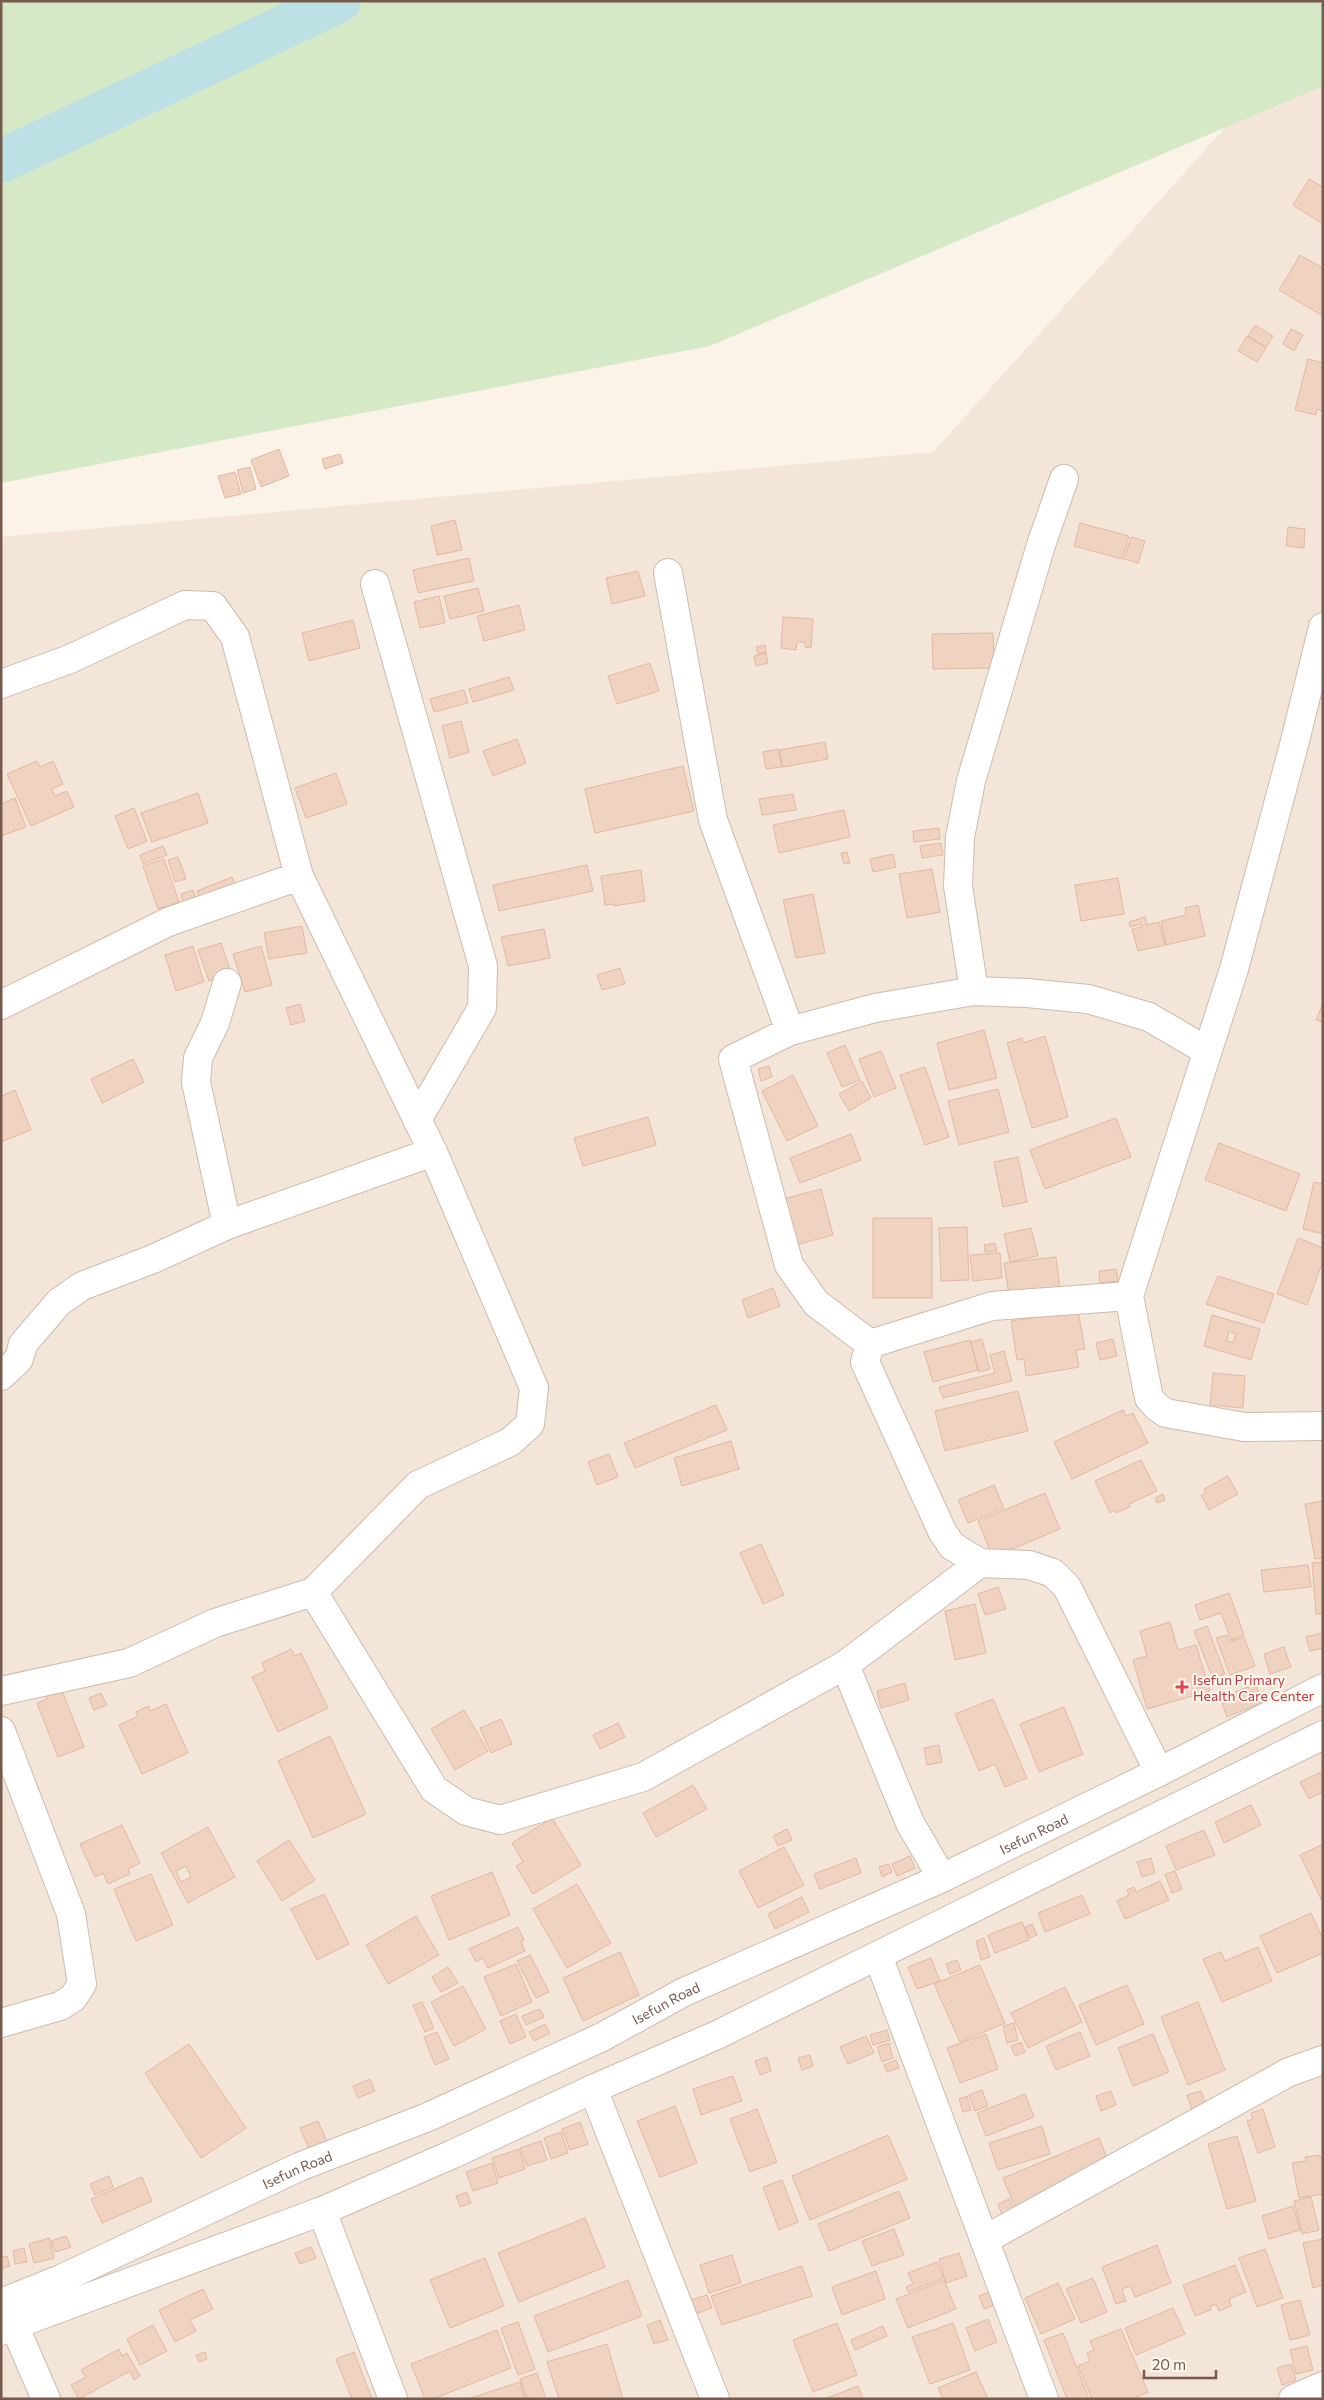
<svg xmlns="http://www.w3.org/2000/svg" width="1324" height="2400" viewBox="0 0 1324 2400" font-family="Commissioner,sans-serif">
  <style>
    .residential { fill: #f3e5d7 }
    .green { fill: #d6e9c7 }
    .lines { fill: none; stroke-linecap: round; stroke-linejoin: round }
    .river { stroke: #bde0e5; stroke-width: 44 }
    .building { fill: #f0d2c1; stroke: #e2b8a2; fill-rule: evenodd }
    .minor-casing { stroke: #cdbbae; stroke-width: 30 }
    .tertiary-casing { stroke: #cdbbae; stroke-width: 30 }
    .minor { stroke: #fff; stroke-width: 28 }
    .tertiary { stroke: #fff; stroke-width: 28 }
    .health-dot { fill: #e0444e; stroke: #fef8ee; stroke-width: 2 }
    .labels { text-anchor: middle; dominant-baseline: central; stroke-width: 4; stroke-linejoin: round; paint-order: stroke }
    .health-label { font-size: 14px; fill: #be3a42; stroke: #fef8ee; text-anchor: start }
    .street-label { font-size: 14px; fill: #755a4d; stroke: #fef8ee }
  </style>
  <rect width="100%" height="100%" fill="#fcf3e8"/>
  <path class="residential" d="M1323,39V2399H1V537L933,452L1302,42Z"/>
  <path class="green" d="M1,1H1323V86L710,346L1,483Z"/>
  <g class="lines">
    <path class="river" d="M1,161L339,1"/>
  </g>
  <path class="building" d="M1309,179L1323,187V224L1293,205Z
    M1300,255L1323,268V316L1279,290Z
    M1255,325L1273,336L1266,347L1248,336Z
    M1291,329L1303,335L1294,351L1283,344Z
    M1247,336L1266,348L1257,362L1238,351Z
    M1308,359L1323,363V411L1317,409L1316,415L1295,410Z
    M279,449L289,476L261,487L251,460Z
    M340,454L343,463L325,469L322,459Z
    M250,467L256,489L243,493L237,470Z
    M235,472L241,494L225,498L218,476Z
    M455,520L462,550L437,555L431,526Z
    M1080,523L1129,536L1122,559L1074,546Z
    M1288,527L1305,529L1304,548L1286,546Z
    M1131,537L1145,541L1138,563L1124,559Z
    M469,558L474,581L418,593L413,570Z
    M638,571L645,596L612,604L606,578Z
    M478,588L484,611L450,619L444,596Z
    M439,596L445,623L420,628L414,602Z
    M519,605L525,630L484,641L477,616Z
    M783,617L813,619L811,648L805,647V642H797L796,650L781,648Z
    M353,620L360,648L309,661L302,633Z
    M993,633L994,668L933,669L932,634Z
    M765,645L766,652L758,654L756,647Z
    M766,653L768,663L756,666L754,656Z
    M650,663L659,691L617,704L608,676Z
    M509,677L514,690L473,702L469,689Z
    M464,690L468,703L434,712L430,699Z
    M461,721L469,752L450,758L442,726Z
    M517,739L526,763L493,776L483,751Z
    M825,742L828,759L783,767L779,750Z
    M778,749L782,767L766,769L763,752Z
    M37,761L40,767L53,761L63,784L52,789L55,796L67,791L74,807L31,826L7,774Z
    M683,766L694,811L595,833L585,789Z
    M336,773L347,804L306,818L295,788Z
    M198,793L208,823L152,842L141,813Z
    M793,794L796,810L762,815L759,799Z
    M15,798L26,827L1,836V804Z
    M134,808L147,841L128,849L115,816Z
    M844,810L850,837L779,853L773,825Z
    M939,828L940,839L914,842L913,831Z
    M941,843L943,855L922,858L920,846Z
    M163,846L167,855L143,864L140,855Z
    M847,852L850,863L844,864L841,853Z
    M893,854L896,867L873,872L870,859Z
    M178,857L186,879L175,882L168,860Z
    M164,859L179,902L158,909L143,866Z
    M587,865L593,891L499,911L493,885Z
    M932,869L940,912L907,918L899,874Z
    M641,870L645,901L614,906L613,904L605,905L601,876Z
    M232,877L237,888L201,902L197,891Z
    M1118,878L1124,914L1081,921L1075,885Z
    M193,890L196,900L183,903L181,894Z
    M813,894L825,953L796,958L783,900Z
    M1198,905L1205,936L1166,945L1161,921L1186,915L1185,908Z
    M1145,917L1147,925L1159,922L1165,945L1138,951L1132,929L1142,927L1141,924L1130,927L1129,922Z
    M302,926L307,953L269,959L264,933Z
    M544,929L550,958L508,966L501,937Z
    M221,943L231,973L209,981L198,950Z
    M193,946L204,982L176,991L165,955Z
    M261,946L272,985L245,992L233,954Z
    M620,968L625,984L602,990L597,975Z
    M1323,1003V1022L1316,1020Z
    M300,1004L305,1021L291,1025L286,1008Z
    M984,1030L997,1078L949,1090L937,1043Z
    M1045,1036L1068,1117L1032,1128L1007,1043L1022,1038L1023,1043Z
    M845,1045L860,1080L842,1087L827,1053Z
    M881,1051L896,1088L874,1097L859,1059Z
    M133,1059L144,1082L102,1103L91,1079Z
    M769,1066L772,1077L761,1081L758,1069Z
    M925,1067L949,1137L925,1145L900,1075Z
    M793,1075L818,1126L787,1141L762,1091Z
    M862,1081L871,1098L849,1111L839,1094Z
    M998,1089L1009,1132L959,1145L948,1101Z
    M15,1090L31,1130L1,1142V1096Z
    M648,1117L656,1145L583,1166L574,1138Z
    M1116,1118L1131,1157L1045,1189L1030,1150Z
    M851,1134L861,1160L800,1183L790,1158Z
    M1219,1143L1300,1174L1286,1211L1205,1180Z
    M1018,1157L1027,1202L1003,1207L994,1162Z
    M1314,1182L1323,1184V1234L1303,1229Z
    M821,1189L833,1235L792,1246L779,1200Z
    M873,1218H932V1298H873Z
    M967,1227L969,1280L941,1281L939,1228Z
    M1031,1228L1038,1256L1010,1262L1004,1234Z
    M1298,1238L1323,1248V1261L1307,1305L1277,1294Z
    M995,1243L997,1251L985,1252L984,1245Z
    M1000,1253L1002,1278L973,1281L970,1255Z
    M1056,1257L1060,1288L1009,1295L1004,1263Z
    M1116,1269L1118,1281L1100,1283L1099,1271Z
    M1218,1276L1274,1294L1264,1323L1206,1304Z
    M773,1288L780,1306L748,1318L742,1300Z
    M1078,1311L1085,1349L1076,1350L1079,1367L1026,1376L1024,1359L1017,1360L1011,1321Z
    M1212,1315L1260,1329L1251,1360L1204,1346ZM1229,1331L1236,1334L1233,1343L1227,1341Z
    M982,1339L990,1369L979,1372L971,1342Z
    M1113,1339L1117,1356L1100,1360L1096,1343Z
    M970,1340L978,1370L933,1382L924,1352Z
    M1004,1351L1012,1381L943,1398L939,1387L995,1373L990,1355Z
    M1213,1373L1245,1376L1243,1408L1210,1405Z
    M1018,1391L1028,1431L945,1451L935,1411Z
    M716,1405L727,1430L635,1468L624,1443Z
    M1123,1410L1126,1416L1133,1413L1148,1443L1072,1479L1054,1442Z
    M731,1441L739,1469L682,1486L674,1458Z
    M609,1454L618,1477L597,1485L588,1462Z
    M1141,1460L1157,1491L1129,1504L1130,1507L1116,1513L1115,1510L1110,1513L1095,1481Z
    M1228,1476L1238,1494L1209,1510L1201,1495L1206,1493L1204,1489Z
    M994,1485L1004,1508L968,1523L958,1500Z
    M1045,1493L1060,1529L993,1557L978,1521Z
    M1163,1494L1165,1500L1157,1503L1155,1498Z
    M1323,1501V1558L1315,1559L1305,1504Z
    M761,1544L784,1595L763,1604L740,1553Z
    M1323,1562V1614H1316L1312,1563Z
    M1308,1565L1311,1587L1264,1592L1261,1570Z
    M998,1587L1006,1609L985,1615L978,1594Z
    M1229,1593L1244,1635L1231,1640L1221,1613L1200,1620L1195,1605Z
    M975,1604L986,1653L955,1660L945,1611Z
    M1170,1622L1178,1650L1196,1645L1210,1691L1147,1709L1133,1660L1147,1656L1140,1631Z
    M1207,1626L1225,1674L1213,1679L1194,1631Z
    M1323,1633V1648L1310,1651L1306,1637Z
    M1227,1635L1229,1642L1244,1637L1255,1666L1230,1675L1216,1638Z
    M1284,1647L1291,1667L1270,1674L1264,1654Z
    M291,1649L295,1656L301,1653L328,1708L278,1732L252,1677L265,1671L262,1663Z
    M905,1683L909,1700L881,1708L877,1691Z
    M1255,1684L1263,1702L1227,1717L1220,1698Z
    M61,1688L84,1747L58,1757L37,1703L47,1699L45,1694Z
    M101,1693L107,1705L94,1710L89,1698Z
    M993,1699L1027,1778L1005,1787L995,1764L979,1771L955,1714Z
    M166,1704L188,1753L142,1774L119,1725L138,1716L136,1712L148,1706L150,1711Z
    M1064,1707L1083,1754L1039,1772L1020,1724Z
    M464,1710L488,1751L455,1770L431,1729Z
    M501,1719L512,1744L491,1753L480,1728Z
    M618,1723L625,1737L600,1749L593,1735Z
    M330,1736L366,1814L313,1838L278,1761Z
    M939,1745L942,1762L927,1765L924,1748Z
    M1323,1771V1792L1309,1799L1300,1782Z
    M693,1785L707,1809L656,1837L643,1813Z
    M1251,1805L1261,1825L1224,1843L1215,1822Z
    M552,1818L581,1865L533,1894L516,1866L523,1862L512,1843Z
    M122,1825L140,1863L128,1869L130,1874L108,1884L103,1873L95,1877L80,1844Z
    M208,1827L235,1877L188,1903L161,1853ZM186,1866L191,1877L181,1882L176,1871Z
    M787,1829L792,1840L778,1846L773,1836Z
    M1204,1830L1215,1855L1176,1870L1166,1846Z
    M289,1840L315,1880L282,1901L257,1861Z
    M1323,1844V1901H1322L1300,1855Z
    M784,1847L804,1885L758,1908L739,1871Z
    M910,1856L915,1868L897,1876L892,1864Z
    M856,1858L861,1873L820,1889L814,1874Z
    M1151,1858L1155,1873L1142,1877L1137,1862Z
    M889,1864L892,1872L882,1877L879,1867Z
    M1175,1871L1182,1889L1172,1893L1165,1874Z
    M492,1872L510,1915L449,1940L431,1896Z
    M151,1874L173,1925L136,1941L114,1889Z
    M1160,1881L1169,1900L1125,1919L1117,1901L1129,1895L1127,1890L1134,1887L1136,1892Z
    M577,1884L611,1943L567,1968L533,1909Z
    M324,1894L349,1944L317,1960L291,1909Z
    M1082,1895L1090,1914L1045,1932L1038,1913Z
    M802,1897L809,1912L775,1929L768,1914Z
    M1311,1913L1323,1939V1953L1277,1973L1260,1936Z
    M416,1916L439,1955L388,1984L366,1945Z
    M1022,1922L1029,1940L995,1953L988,1935Z
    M1032,1924L1037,1935L1030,1938L1025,1927Z
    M518,1927L524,1940L521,1941L525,1951L488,1968L483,1958L476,1962L469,1949Z
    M984,1938L990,1957L981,1960L976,1941Z
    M1258,1947L1272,1981L1222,2002L1203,1959L1221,1952L1225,1961Z
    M620,1952L639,1995L583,2021L563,1978Z
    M530,1955L549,1992L536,1998L517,1961Z
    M931,1958L940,1981L917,1989L908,1967Z
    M957,1960L961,1970L950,1974L946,1964Z
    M516,1964L532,2002L501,2016L484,1977Z
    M980,1965L1005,2023L960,2042L934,1984Z
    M448,1967L458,1983L441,1992L432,1977Z
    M1127,1985L1144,2024L1096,2045L1079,2005Z
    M463,1986L486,2029L454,2046L431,2002Z
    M1065,1987L1082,2022L1028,2048L1011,2013Z
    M422,2002L434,2028L425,2032L413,2005Z
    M1198,2002L1225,2070L1188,2085L1161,2017Z
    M540,2009L544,2017L526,2025L522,2016Z
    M516,2014L526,2037L510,2044L500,2021Z
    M1014,2023L1018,2040L1007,2043L1003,2026Z
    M545,2024L550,2033L534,2041L529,2032Z
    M887,2030L890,2040L873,2045L870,2035Z
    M437,2032L449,2059L435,2065L424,2037Z
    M1080,2032L1090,2056L1056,2070L1046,2046Z
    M986,2034L998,2069L960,2083L947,2048Z
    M1153,2034L1169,2072L1133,2086L1118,2048Z
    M866,2036L874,2053L848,2064L840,2047Z
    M1021,2042L1025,2052L1015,2056L1011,2046Z
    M889,2043L893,2058L882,2062L877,2047Z
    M189,2044L246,2128L201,2158L145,2073Z
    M810,2055L813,2066L802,2070L798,2058Z
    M767,2057L771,2071L760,2075L755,2061Z
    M896,2060L899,2068L887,2072L884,2065Z
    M733,2076L742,2101L701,2115L693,2089Z
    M370,2079L375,2091L358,2098L353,2086Z
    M982,2090L988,2106L975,2111L969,2095Z
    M1111,2091L1116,2105L1101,2111L1096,2096Z
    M1201,2091L1206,2105L1192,2110L1187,2095Z
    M1025,2094L1034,2117L986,2136L977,2113Z
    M967,2096L971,2110L963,2112L959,2099Z
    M675,2106L697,2163L660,2177L637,2121Z
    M757,2109L777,2162L750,2172L730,2119Z
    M1263,2109L1275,2147L1258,2153L1247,2121L1253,2119L1251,2113Z
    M318,2121L328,2144L310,2151L300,2128Z
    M580,2122L588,2144L570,2150L562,2129Z
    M1042,2126L1050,2154L998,2170L989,2143Z
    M561,2132L568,2153L551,2159L544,2138Z
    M888,2135L907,2179L810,2220L792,2176Z
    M1237,2136L1256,2201L1227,2209L1208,2144Z
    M1099,2138L1111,2168L1015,2207L1003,2178Z
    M541,2141L547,2160L527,2166L520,2148Z
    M519,2149L525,2169L499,2178L492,2158Z
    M1320,2155V2158H1323V2194L1299,2198L1292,2163L1306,2161L1305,2157Z
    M492,2163L498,2183L473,2191L466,2172Z
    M109,2176L113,2187L95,2195L90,2184Z
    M142,2177L152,2201L102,2223L91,2199Z
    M782,2180L798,2222L779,2230L763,2187Z
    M899,2191L910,2218L829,2251L818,2224Z
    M467,2192L471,2203L460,2207L456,2196Z
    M1311,2197L1319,2230L1302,2234L1294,2201Z
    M1009,2199L1014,2210L1002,2215L998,2204Z
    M1293,2206L1300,2230L1269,2239L1262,2216Z
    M585,2218L605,2267L519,2302L498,2253Z
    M894,2229L904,2255L872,2266L862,2241Z
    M66,2236L71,2247L55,2252L51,2241Z
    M49,2238L54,2258L34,2263L29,2244Z
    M1323,2239V2285L1313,2288L1303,2243Z
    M1157,2245L1171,2283L1135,2297L1130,2286L1122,2289L1126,2301L1116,2304L1102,2267Z
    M311,2247L316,2258L300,2264L295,2253Z
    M24,2248L27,2262L15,2264L13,2251Z
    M1265,2249L1283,2298L1257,2307L1239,2258Z
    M959,2253L967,2276L946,2283L939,2259Z
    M732,2255L741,2283L709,2293L700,2265Z
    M7,2256L10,2266L1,2269V2257Z
    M485,2258L504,2306L450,2328L430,2280Z
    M937,2262L944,2278L908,2292L906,2287L913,2284L908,2273Z
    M1235,2265L1246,2292L1229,2299L1231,2306L1219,2311L1216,2304L1210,2307L1211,2310L1195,2316L1183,2285Z
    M802,2266L812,2296L722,2325L711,2296Z
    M876,2271L885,2299L842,2315L832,2287Z
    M1093,2278L1107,2312L1081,2323L1066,2289Z
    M628,2280L642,2316L548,2352L534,2316Z
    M944,2280L956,2309L908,2328L896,2299Z
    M1058,2283L1075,2319L1041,2334L1025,2298Z
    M203,2289L213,2309L190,2320L196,2331L175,2342L159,2310Z
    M991,2291L997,2304L984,2309L979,2296Z
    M707,2295L712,2308L695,2314L691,2300Z
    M1300,2300L1310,2335L1290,2340L1281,2305Z
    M1173,2308L1185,2334L1136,2355L1125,2328Z
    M988,2319L997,2342L975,2351L966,2328Z
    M660,2320L668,2340L654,2344L647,2325Z
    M518,2322L535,2369L518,2375L501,2328Z
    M837,2323L857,2375L813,2392L793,2340Z
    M953,2323L970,2370L930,2384L912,2337Z
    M153,2325L167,2351L140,2365L127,2339Z
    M883,2326L887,2336L855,2350L851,2340Z
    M1121,2329L1148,2392L1132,2399H1092L1078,2366L1090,2361L1087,2353L1094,2350L1090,2341Z
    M497,2330L511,2368L433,2399H425L411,2364Z
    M1063,2333L1089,2399H1067L1044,2340Z
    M607,2344L623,2399H559L547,2362Z
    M1307,2346L1313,2370L1296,2374L1290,2350Z
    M119,2349L122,2356L127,2353L140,2376L134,2380L130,2371L79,2399L71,2385L86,2377L81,2370Z
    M205,2352L207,2359L199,2362L196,2355Z
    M354,2352L372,2399H352L336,2359Z
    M1291,2364L1296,2380L1282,2385L1277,2368Z
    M976,2372L988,2399H943L938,2388Z
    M537,2373L546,2399H527L520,2379Z
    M520,2382L525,2399H468Z
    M858,2386L863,2399H824Z"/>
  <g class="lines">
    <g class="minor-casing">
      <path id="minor" d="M668,573L713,820L790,1031
        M375,584L483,966L482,1008L417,1120
        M1323,627L1295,741L1234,969L1129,1296L1149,1398L1157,1407L1166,1413L1244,1427L1323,1426
        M1,684L70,659L185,605L213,606L235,637L299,876L433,1152L534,1388L530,1424L510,1442L418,1485L313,1592L215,1623L129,1663L1,1691
        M227,983L215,1023L198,1058L196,1082L227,1225
        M974,991L958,886L960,837L971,781L1041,545L1064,479
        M1,1005L168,922L299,876
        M1129,1296L992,1306L870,1344L865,1362L942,1531L952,1546L980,1563L1029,1565L1053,1573L1067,1587L1159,1772
        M870,1344L816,1303L789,1265L733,1059L790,1031L875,1008L974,991L1027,993L1088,999L1149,1017L1207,1051
        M1,1376L19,1359L23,1344L59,1302L82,1286L153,1259L227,1225L433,1152
        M313,1592L434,1789L466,1811L500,1820L643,1777L845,1665L980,1563
        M845,1665L910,1823L942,1878
        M1,1731L71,1914L82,1984L73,1998L60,2006L1,2023
        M878,1956L1044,2399
        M593,2089L715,2399
        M322,2211L393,2399
        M984,2240L1289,2072L1323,2060
        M14,2325L46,2399
        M1293,2399L1323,2386"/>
    </g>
    <g class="tertiary-casing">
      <g id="tertiary">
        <path id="s1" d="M1,2303L61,2279L299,2167L428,2117L602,2037L684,1992L942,1878L1159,1772L1323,1688"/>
        <path d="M1,2331L14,2325L322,2211L453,2154L593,2089L717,2035L1323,1735"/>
      </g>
    </g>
    <use href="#minor" class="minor"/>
    <use href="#tertiary" class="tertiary"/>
  </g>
  <path class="health-dot" d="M1179.5 1679.5h5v5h5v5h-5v5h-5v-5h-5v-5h5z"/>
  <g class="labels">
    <g class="health-label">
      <text x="1193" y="1679">Isefun Primary<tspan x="1193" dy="16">Health Care Center</tspan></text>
    </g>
    <g class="street-label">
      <text stroke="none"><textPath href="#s1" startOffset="1135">Isefun Road</textPath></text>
      <text stroke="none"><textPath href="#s1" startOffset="730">Isefun Road</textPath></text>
      <text stroke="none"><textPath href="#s1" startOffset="325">Isefun Road</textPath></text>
    </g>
  </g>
  <rect width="1324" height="2400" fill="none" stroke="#755a4d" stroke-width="5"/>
  <path d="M1144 2370v8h72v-8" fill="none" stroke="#755a4d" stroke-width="2.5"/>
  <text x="1152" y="2370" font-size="15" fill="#755a4d" stroke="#fef8ee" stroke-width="4" paint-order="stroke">20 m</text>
</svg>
